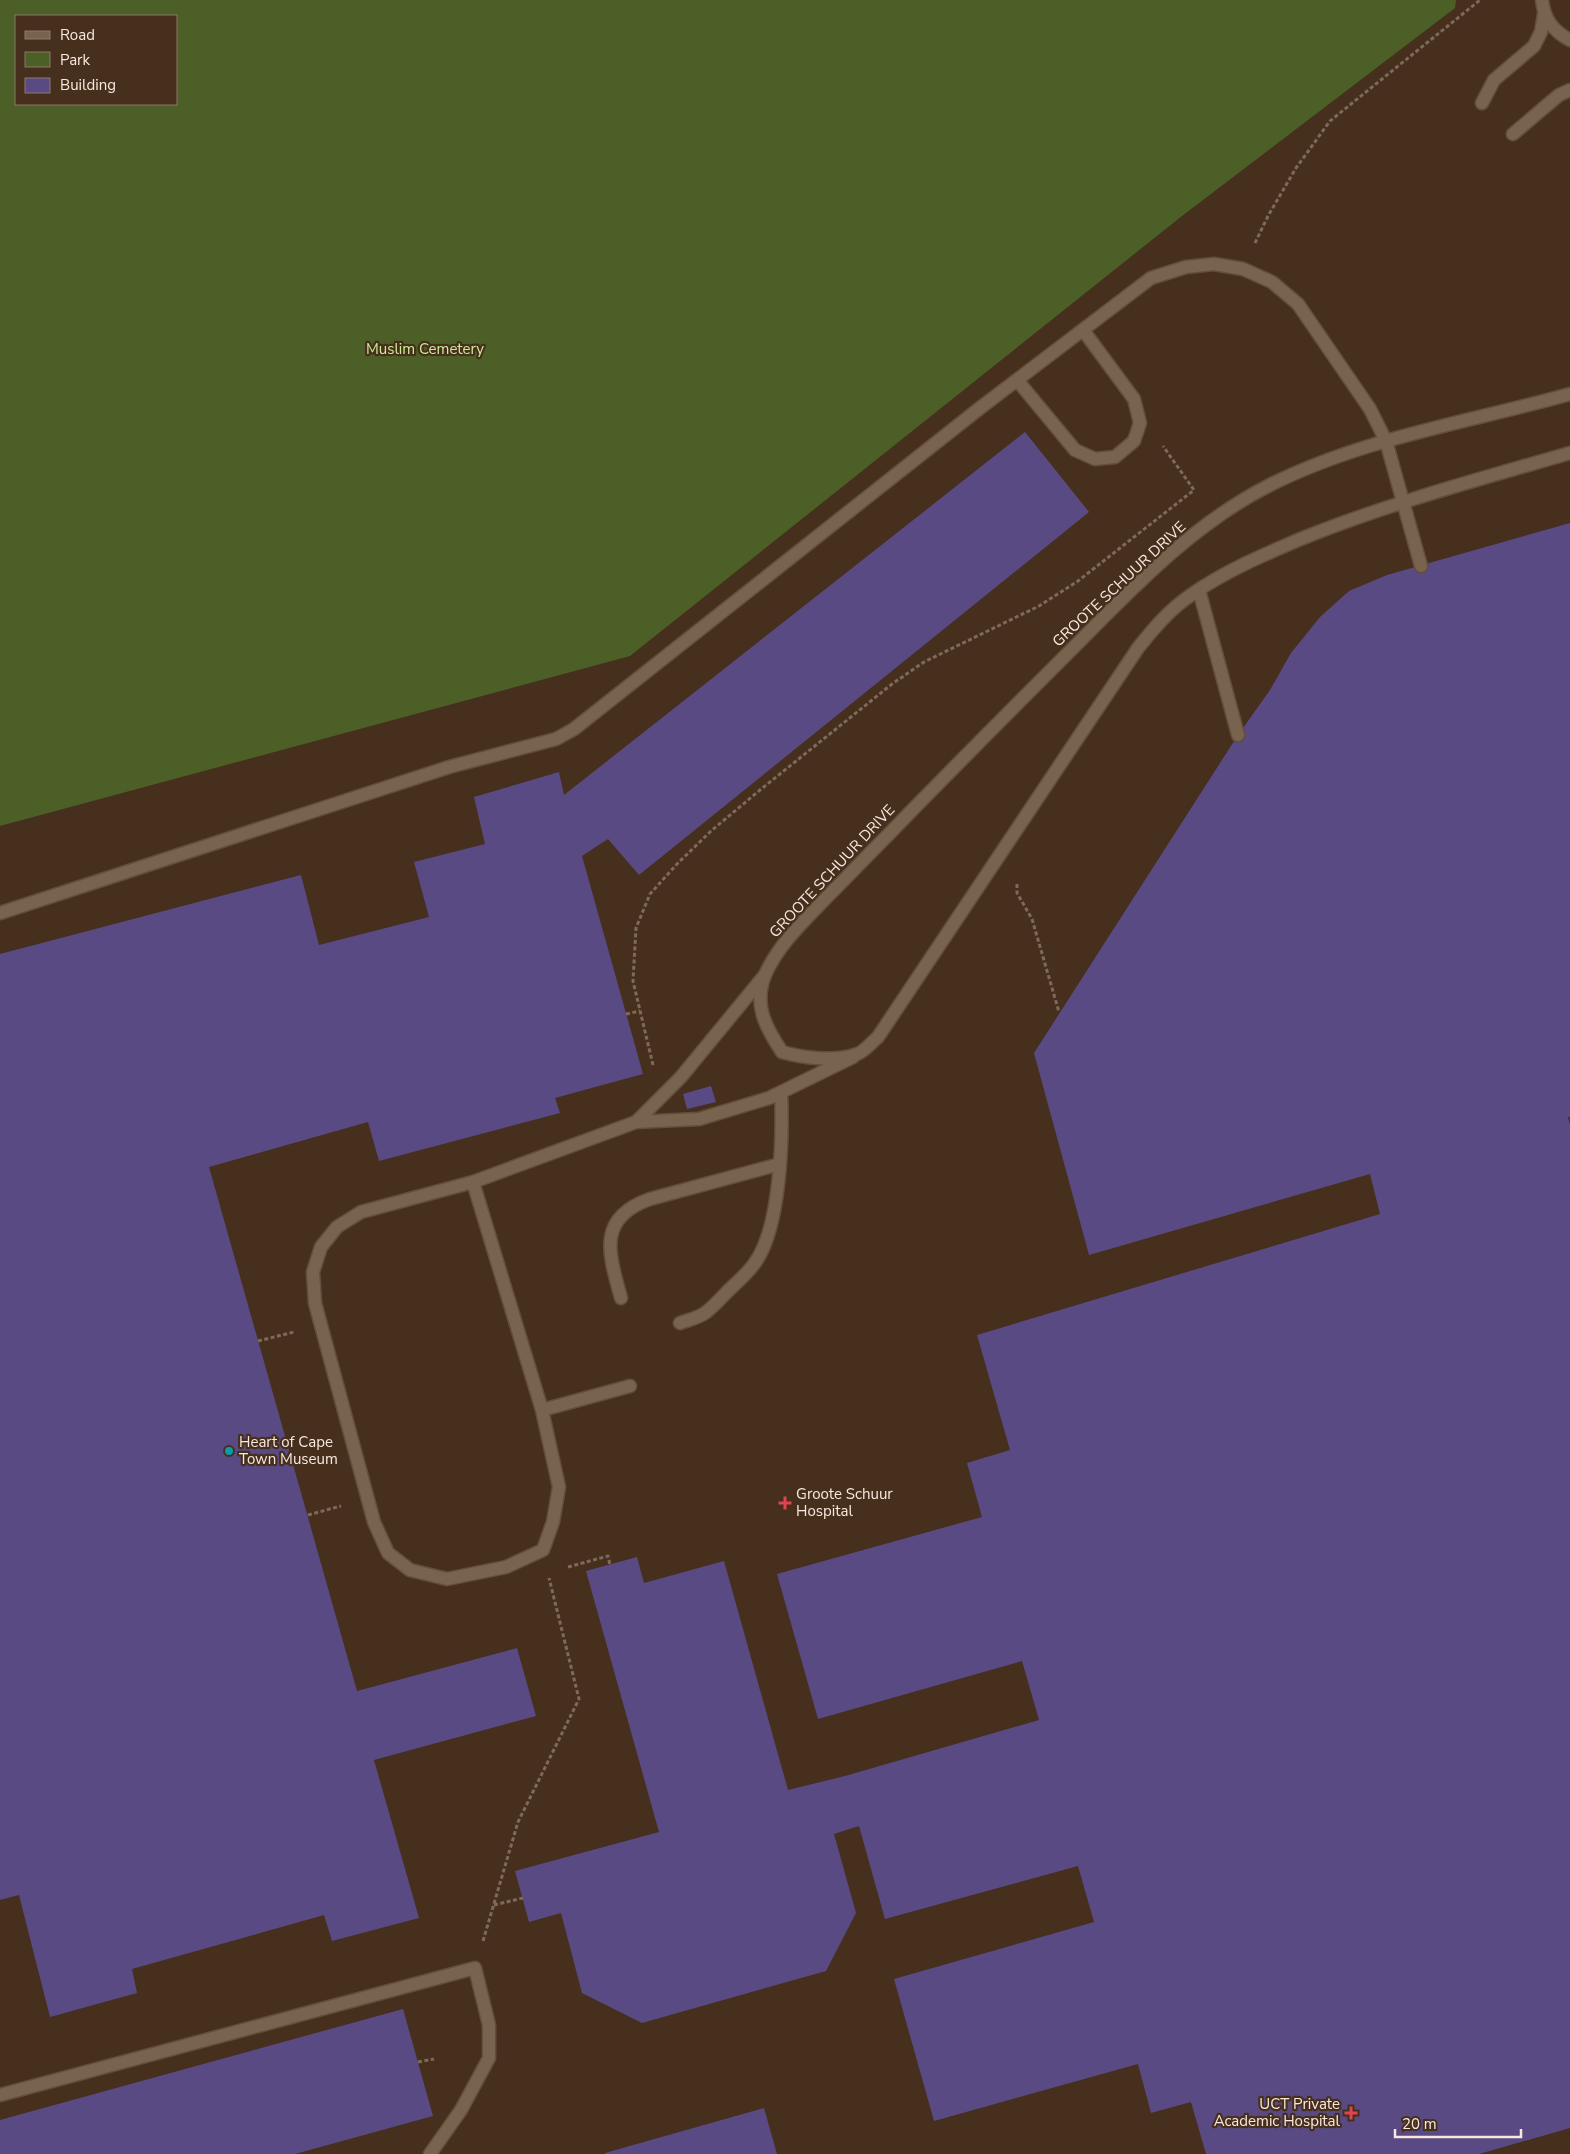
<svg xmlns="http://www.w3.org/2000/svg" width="1570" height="2154" viewBox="0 0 1570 2154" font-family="'Nunito Sans',sans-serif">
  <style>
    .green { fill: #4b5f27; fill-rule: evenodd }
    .building { fill: #5a4a83 }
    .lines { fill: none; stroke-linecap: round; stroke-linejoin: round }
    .lane-casing { stroke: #634d3c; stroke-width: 15 }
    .street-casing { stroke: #634d3c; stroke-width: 15 }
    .path { stroke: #7f695a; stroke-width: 3; stroke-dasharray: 4 2.5; stroke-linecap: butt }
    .lane { stroke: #78634e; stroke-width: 12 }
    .street { stroke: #78634e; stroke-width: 12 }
    .culture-dot { fill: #0f9aa8; stroke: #472f1d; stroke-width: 2 }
    .health-dot { fill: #e0444e; stroke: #472f1d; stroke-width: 2 }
    .labels { text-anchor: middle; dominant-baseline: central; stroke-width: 4.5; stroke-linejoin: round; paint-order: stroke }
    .park-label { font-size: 15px; fill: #cbee94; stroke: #472f1d }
    .street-label { font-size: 15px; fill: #f8e8de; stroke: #472f1d }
    .poi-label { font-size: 15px; fill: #f8e8de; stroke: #472f1d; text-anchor: start }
  </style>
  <rect width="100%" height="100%" fill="#472f1d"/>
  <path class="green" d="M0,0H1456L1455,8L1182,216L630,656L0,826ZM16,16H176V104H16Z"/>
  <path class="building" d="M1025,432L1089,512L639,875L608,839L582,856L643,1074L555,1098L560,1113L379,1161L368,1122L209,1167L357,1691L517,1648L536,1716L374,1760L419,1918L332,1941L324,1915L132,1969L137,1993L50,2017L19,1895L0,1900V954L301,875L319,945L429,917L414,862L485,844L474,797L559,772L564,795Z
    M1570,523V1117H1568L1570,1125V2128L1479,2154H1206L1191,2102L1151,2113L1138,2064L934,2121L894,1979L1094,1922L1078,1866L885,1919L859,1826L834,1834L856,1913L826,1971L642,2023L582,1993L561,1913L529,1922L515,1871L659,1832L586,1571L637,1557L644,1583L724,1561L788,1790L845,1776L1039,1720L1022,1661L818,1719L777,1574L982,1517L967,1463L1010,1450L977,1335L1380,1214L1370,1174L1089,1255L1034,1053L1238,735L1270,690L1291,653L1320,617L1349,591L1387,575Z
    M711,1086L716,1102L687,1109L683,1094Z
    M403,2009L433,2116L295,2154H0V2120Z
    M764,2108L777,2154H605V2153Z"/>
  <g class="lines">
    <g class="lane-casing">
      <path id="lane" d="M1542,0C1544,19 1553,31 1570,40
        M1482,103L1494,80L1534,46L1541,32L1544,14
        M1513,134L1559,95L1570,90
        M1017,380L1075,450L1095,459L1115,457L1134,441L1140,423L1134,399L1083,330
        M1199,590L1238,735
        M0,913L449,767L556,739L574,729L980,408L1151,278L1186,267L1214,264L1243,269L1272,282L1298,304L1370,409L1386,441L1421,566
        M636,1122L681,1077L764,976
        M473,1182L542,1410L559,1487L553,1522L543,1550L506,1567L447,1579L410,1570L388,1553L374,1522L315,1303L313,1272L321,1247L337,1227L361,1212L473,1182L636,1122L699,1119L769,1098L853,1057
        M621,1298C609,1254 596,1218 650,1199L780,1164
        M680,1323C688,1320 698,1318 705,1313C713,1307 720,1299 727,1292C736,1283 747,1274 754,1264C781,1229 783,1136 781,1092
        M542,1410L630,1386
        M0,2095L475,1968L489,2025V2058L461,2110L430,2154"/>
    </g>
    <g class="street-casing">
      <path id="street" d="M1570,394C1470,422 1362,438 1268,486C1191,525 1129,592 1069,652C1008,713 948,773 889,834C868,855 848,876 827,897C804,921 778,945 765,975C753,1005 766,1028 782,1052C803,1058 836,1062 857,1054C864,1052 872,1042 878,1037L1138,648C1154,628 1170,609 1191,595C1225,571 1265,554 1303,538C1390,503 1480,479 1570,453"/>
    </g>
    <path class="path" d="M1255,243L1268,216L1296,168L1330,121L1480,0
      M1017,884V893L1032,919L1059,1012
      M626,1014L640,1011
      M653,1065L633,981L636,928L650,894L677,864L711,831L760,790L892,684L924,662L1039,606L1078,581L1194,490L1163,446
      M258,1341L294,1332
      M308,1515L341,1506
      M568,1567L608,1556L610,1565
      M494,1905L523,1898
      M483,1941L518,1822L579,1699L549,1578
      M418,2062L434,2059"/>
    <use href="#lane" class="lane"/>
    <use href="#street" class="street"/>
  </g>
  <circle class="culture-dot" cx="229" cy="1451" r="5"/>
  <g class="health-dot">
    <path d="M782.5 1495.5h5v5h5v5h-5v5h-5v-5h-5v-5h5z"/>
    <path d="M1348.5 2105.5h5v5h5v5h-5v5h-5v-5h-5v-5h5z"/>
  </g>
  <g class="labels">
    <g class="park-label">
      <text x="425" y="349">Muslim Cemetery</text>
    </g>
    <g class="street-label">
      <text transform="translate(1119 584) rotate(-43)">GROOTE SCHUUR DRIVE</text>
      <text transform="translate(832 871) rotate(-47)">GROOTE SCHUUR DRIVE</text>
    </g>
    <g class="poi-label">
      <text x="239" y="1442">Heart of Cape<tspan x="239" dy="17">Town Museum</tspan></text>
      <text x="796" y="1494">Groote Schuur<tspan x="796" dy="17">Hospital</tspan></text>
      <text x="1340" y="2104" text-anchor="end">UCT Private<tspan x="1340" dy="17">Academic Hospital</tspan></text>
    </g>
  </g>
  <rect x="15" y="15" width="162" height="90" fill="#472f1d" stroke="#8e796a"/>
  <rect x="25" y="31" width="25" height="8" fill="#78634e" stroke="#8e796a"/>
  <text x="60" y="40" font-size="15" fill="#f8e8de">Road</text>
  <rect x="25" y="52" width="25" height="15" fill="#4b5f27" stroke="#8e796a"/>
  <text x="60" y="65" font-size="15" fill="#f8e8de">Park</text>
  <rect x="25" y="78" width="25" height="15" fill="#5a4a83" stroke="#8e796a"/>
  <text x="60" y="90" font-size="15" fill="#f8e8de">Building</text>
  <path d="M1395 2129v8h126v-8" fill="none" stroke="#f8e8de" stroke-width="2.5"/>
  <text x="1402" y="2129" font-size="15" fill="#f8e8de" stroke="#472f1d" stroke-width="4" paint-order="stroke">20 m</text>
</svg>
